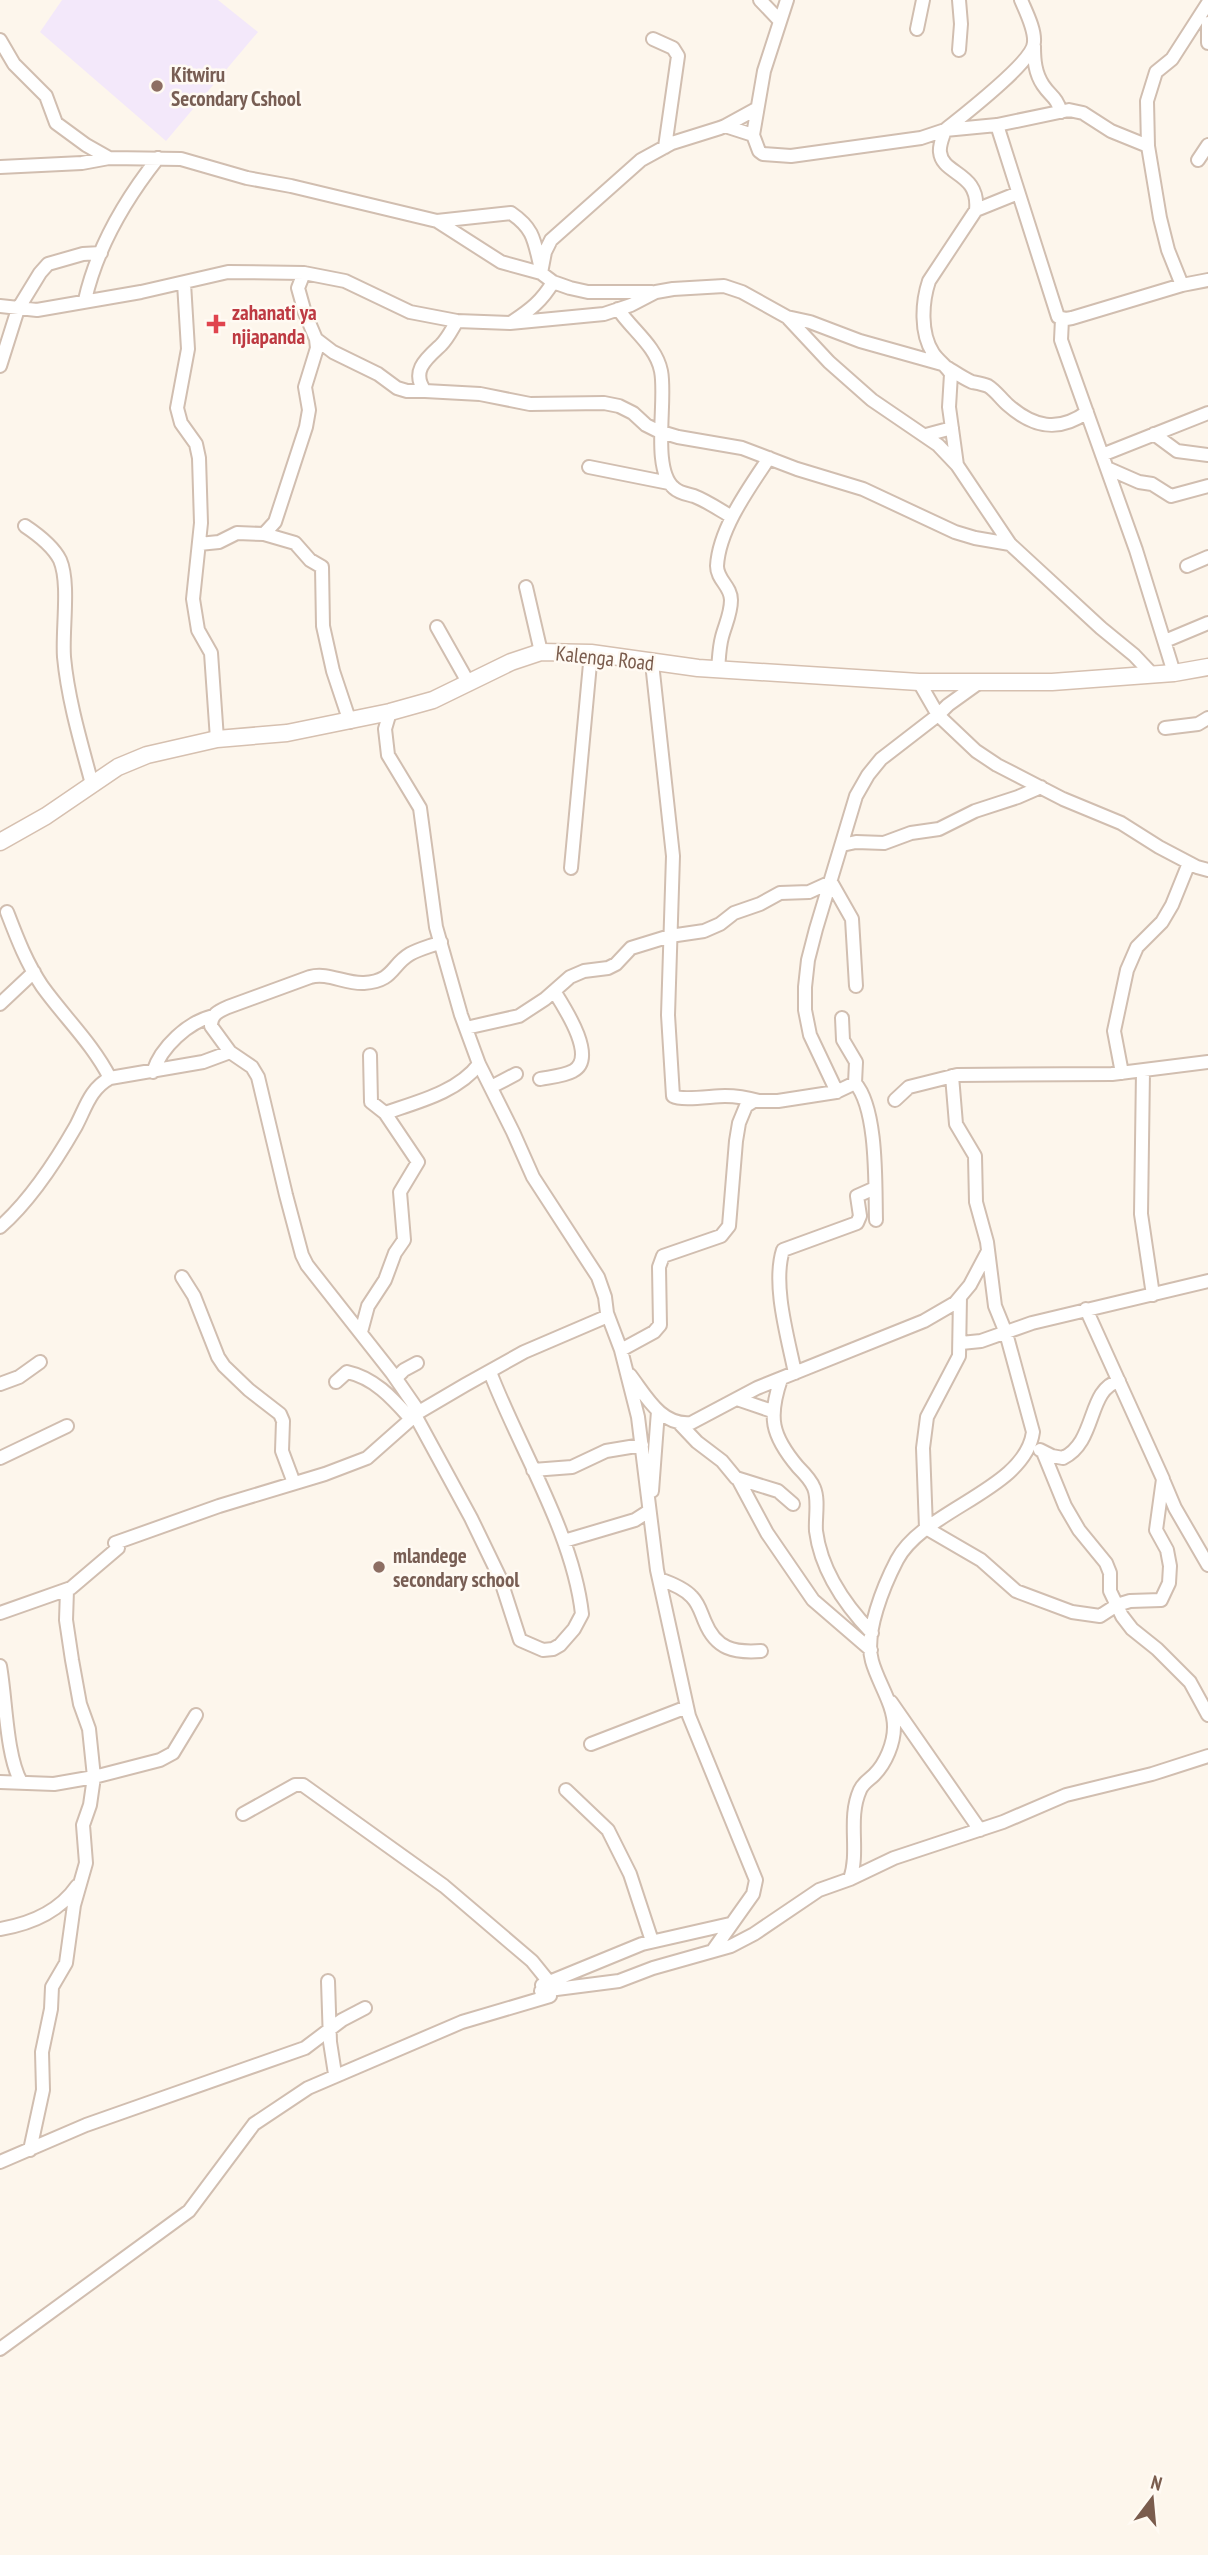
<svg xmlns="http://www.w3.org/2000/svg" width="1208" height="2555" viewBox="0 0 1208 2555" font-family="'PT Sans Narrow',sans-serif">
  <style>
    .education { fill: #f3e8fa }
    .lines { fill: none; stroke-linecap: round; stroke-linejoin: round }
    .minor-casing { stroke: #d1beb0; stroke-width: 16 }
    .secondary-casing { stroke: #d6c0b0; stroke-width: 19 }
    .minor { stroke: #fff; stroke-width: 12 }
    .secondary { stroke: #fff; stroke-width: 16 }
    .education-dot { fill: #8d6e63; stroke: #fffaf3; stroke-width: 2.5 }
    .health-dot { fill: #e0444e; stroke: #fffaf3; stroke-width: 2.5 }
    .labels { text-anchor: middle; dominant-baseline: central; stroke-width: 5; stroke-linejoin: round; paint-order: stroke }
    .education-label { font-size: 21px; font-weight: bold; fill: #785e54; stroke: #fffaf3; text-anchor: start }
    .health-label { font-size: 21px; font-weight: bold; fill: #be3a42; stroke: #fffaf3; text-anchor: start }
    .street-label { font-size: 21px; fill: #7a5c4d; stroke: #fffaf3 }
  </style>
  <rect width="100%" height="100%" fill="#fdf6ec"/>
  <path class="education" d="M62,0H218L258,32L166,141L40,32Z"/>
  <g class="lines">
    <g class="minor-casing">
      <path id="minor" d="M760,0L780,21
        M959,0L961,24L959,50
        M1208,23V43
        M917,29L923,0
        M653,39L673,48L678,56L665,147
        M0,40L14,64L46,96L56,123L86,145L109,158
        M1034,46C1034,60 1035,73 1043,85C1051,97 1056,96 1061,112
        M997,125L1058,317L1066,319L1072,318L1182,285L1208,280
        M725,126L756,109
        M753,135L764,71L787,0
        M1148,146L1147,101L1156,72L1172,59L1208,3
        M1198,160L1208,145
        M0,167L82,163L109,158L181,159L247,178L291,186L437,221L501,262L541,273L553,282L570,288L588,292H652
        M976,210L1018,193
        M437,221L511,213C533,228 534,239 540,265
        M541,273L545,252L551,240L641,160L672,143L720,128L725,126L753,135L759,151L763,154L791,156L921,138L945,130L997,125L1069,110L1083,113L1111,131L1148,146L1160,218L1168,250L1182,285
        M184,283L188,349L177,408L181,423L196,444L199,458L201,523L193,599L198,630L211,653L217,739
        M85,300C97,247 124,201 158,158
        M0,306L37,310L141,292L228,272L304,273L345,281L410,312L457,321L510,323L604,314L631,305L656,292L673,289L724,286L742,292L787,317L829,362L872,400L938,445L957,465L1010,544L1101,628L1134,655L1152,674
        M618,309C632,330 656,346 661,371C667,400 651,469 674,488C679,493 687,494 694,496C707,501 720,510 732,517
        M787,317L810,322L860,341L942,364
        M1062,319L1061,340L1136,550L1174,673
        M457,321C452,329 448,338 441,345C427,358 410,371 425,391L480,394L530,404L604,403L619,406L633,413L646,425L658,431L678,437L742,448L797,469L863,489L955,532L975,538L1010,544
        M512,322C530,310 542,301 553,282
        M316,339L333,352L378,374L397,388L407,391H425
        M0,366L18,309L40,273L48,264L83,254L101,253
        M948,368C956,373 963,378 972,382C977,383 983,384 988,386C996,391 1001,399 1008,405C1033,427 1058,433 1087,412
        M1154,434L1177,451L1208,455
        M926,435L952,428
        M1102,455L1208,413
        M957,465L949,407L951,374C947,366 938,361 933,353C920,333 922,302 929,281L976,210C980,172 942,175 940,152C939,145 943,137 945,130C961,117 1034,61 1034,42C1035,29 1026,12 1021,0
        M589,467L669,483
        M1107,468L1139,482L1152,484L1171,496L1208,486
        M25,526C37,534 53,546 60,560C70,583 62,630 64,657C68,700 81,743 92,784
        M264,534L295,543L310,560L322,567L323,626L333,671L350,722
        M199,544L219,542L237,533L264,534L275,522L306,427L309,410L305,387L317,348L316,339L305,313L298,288L304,273
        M1187,566L1208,557
        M526,587L541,652
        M437,627L468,682
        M1165,641L1208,623
        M652,663L673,856L668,1015L673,1096C682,1101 712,1096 725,1096C737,1096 748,1098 759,1101
        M718,670C719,659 719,648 722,637C725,625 731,614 731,600C731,586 717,580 717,566C719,529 749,488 769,458
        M919,682L938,715L976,751L997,765L1063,799L1121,823L1159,847L1197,867L1208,870
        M390,712L385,729L388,755L420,808L436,927L461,1015L479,1064L513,1132L533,1177L598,1277L605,1297L607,1313L621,1350L638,1417L657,1570L689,1716L756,1880L753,1894L714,1949
        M1165,728L1198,724L1208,718
        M842,845L856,842L884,843L911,833L939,829L975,811L1018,797L1041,787
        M571,868L591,653
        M7,912C17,938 26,962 42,986C65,1018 92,1043 110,1078
        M0,1004L34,972
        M466,1028L519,1016L545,999L570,977L584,971L608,968L616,964L631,948L670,936L704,931L720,924L734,913L760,904L780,893L809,892L831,882L852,919L856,986
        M1143,1071L1141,1214L1153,1295
        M153,1072C161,1047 188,1022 213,1016
        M1122,1073L1114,1031L1127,970L1137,947L1162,922L1172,905L1189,863
        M540,1079C550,1077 564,1076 573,1071C598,1058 564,1007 554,991
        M855,1083C878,1109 875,1186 876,1220
        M491,1087L516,1074
        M837,1092L810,1035L805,1010V987L808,960L816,929L856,796L868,775L881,759L938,715L948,705L980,682
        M895,1100L909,1087L957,1075L1112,1074L1208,1062
        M385,1113C417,1102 458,1092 479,1064
        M0,1227C31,1200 56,1161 76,1126C86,1107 90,1089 110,1078L203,1062L230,1052
        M182,1277L194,1296L218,1357L224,1366L249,1390L280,1414L283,1421L282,1451L294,1483
        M960,1297L959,1356L927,1417L923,1448L926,1528L981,1560L1016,1591L1072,1612L1100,1616L1117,1605L1130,1601L1161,1600L1169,1583L1170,1566L1167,1550L1156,1530L1163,1479L1086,1309
        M361,1332L368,1306L385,1280L395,1253L404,1240L400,1192L418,1162L385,1113L371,1102L370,1055
        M961,1343L981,1341L1032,1323L1208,1281
        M621,1350L654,1332L660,1325L659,1267L663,1256L721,1236L729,1226L736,1141L739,1123L746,1106L754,1101H778L836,1092L855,1083L856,1062L843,1040L842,1018
        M795,1373C788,1338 772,1285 783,1250L857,1223L860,1216L857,1196L875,1188
        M630,1375C646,1396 661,1426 691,1423L757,1388L924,1321L955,1303L970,1285L988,1251
        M396,1378L404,1370L417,1363
        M781,1379C768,1417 771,1435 798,1467C804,1473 811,1480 814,1488C819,1500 815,1518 816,1531C821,1570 845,1605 872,1633
        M336,1382L347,1372C375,1378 393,1399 411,1419
        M0,1384L19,1377L40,1362
        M737,1399L772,1411
        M419,1412L392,1373L307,1265L302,1255L286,1195L258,1077L252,1067L230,1052L211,1026C211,1014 219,1011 228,1007L310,977C328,972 345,984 364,983C394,981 391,965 410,954C419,949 431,946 441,942
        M415,1415L471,1518L500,1578L520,1640L543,1650L553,1649L560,1645L574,1629L582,1614C573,1533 519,1448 490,1372
        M680,1424L697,1442L722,1461L736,1478L778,1491L793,1504
        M1040,1450L1052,1456L1063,1458C1097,1442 1087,1389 1119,1381
        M1043,1452L1065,1506L1079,1530L1106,1563L1110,1573V1591L1122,1616L1132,1629L1157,1649L1190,1682L1208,1715
        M0,1458L67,1426
        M533,1470L572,1467L606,1451L642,1445
        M738,1479L767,1533L813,1600L871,1650
        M1164,1482L1175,1508L1208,1565
        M652,1491L658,1411
        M564,1541L635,1520L649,1511
        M115,1543L219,1506L325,1474L367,1458L419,1412L465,1385L524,1352L608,1316
        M659,1579C671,1583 684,1588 692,1597C699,1604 701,1613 705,1622C716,1649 734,1653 761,1651
        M0,1613L71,1588L118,1548
        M0,1666C6,1699 6,1755 21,1782
        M891,1702L980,1830
        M591,1744L687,1707
        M0,1782L54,1784L94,1777L160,1760L173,1753L196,1715
        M566,1790L608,1830L630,1874L652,1941
        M243,1814L295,1785H303L444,1886L532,1961L549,1982
        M850,1879C860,1851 847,1819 860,1790C863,1783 869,1780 874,1775C886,1763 894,1743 894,1727C894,1704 878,1683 872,1661C864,1633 884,1585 897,1560C924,1509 1025,1490 1033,1432L1006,1333L995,1306L987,1242L976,1202L975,1156L956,1124L952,1076
        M0,1929C30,1924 59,1912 77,1886
        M328,1981L330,2042L335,2074
        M542,1985L642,1944L730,1924
        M541,1991L619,1981L653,1968L731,1946L754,1934L819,1890L850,1879L894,1858L1003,1822L1066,1795L1152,1774L1208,1756
        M30,2150L43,2090L42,2052L51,2009L52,1987L66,1963L74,1905L86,1863L83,1825L90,1805L94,1777L89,1729L80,1704L72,1660L66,1620L67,1590
        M0,2162L86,2125L305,2048L342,2020L365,2008
        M0,2349L189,2211L254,2124L308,2088L462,2022L550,1996"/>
    </g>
    <g class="secondary-casing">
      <path id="secondary" d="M0,842L46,816L118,767L147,755L217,739L287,733L390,712L433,700L511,662L541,652L591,653L698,668L919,682H1052L1174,673L1208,667"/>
    </g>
    <use href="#minor" class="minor"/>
    <use href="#secondary" class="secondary"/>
  </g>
  <g class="education-dot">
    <circle cx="157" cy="86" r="7"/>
    <circle cx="379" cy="1567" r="7"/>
  </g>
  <path class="health-dot" d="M212.5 313.5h7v7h7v7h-7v7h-7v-7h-7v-7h7z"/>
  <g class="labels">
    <g class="education-label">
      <text x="171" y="74">Kitwiru<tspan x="171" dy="24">Secondary Cshool</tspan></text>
      <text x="393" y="1555">mlandege<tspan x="393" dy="24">secondary school</tspan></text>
    </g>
    <g class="health-label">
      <text x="232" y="312">zahanati ya<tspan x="232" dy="24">njiapanda</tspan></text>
    </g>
    <g class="street-label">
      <text transform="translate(605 658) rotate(6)">Kalenga Road</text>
    </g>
  </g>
  <g transform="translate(1152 2499) rotate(16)" stroke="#fffaf3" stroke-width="5" paint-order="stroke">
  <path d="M0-5L12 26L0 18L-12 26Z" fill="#7a5c4d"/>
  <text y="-10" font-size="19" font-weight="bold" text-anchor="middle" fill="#7a5c4d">N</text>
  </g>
</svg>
